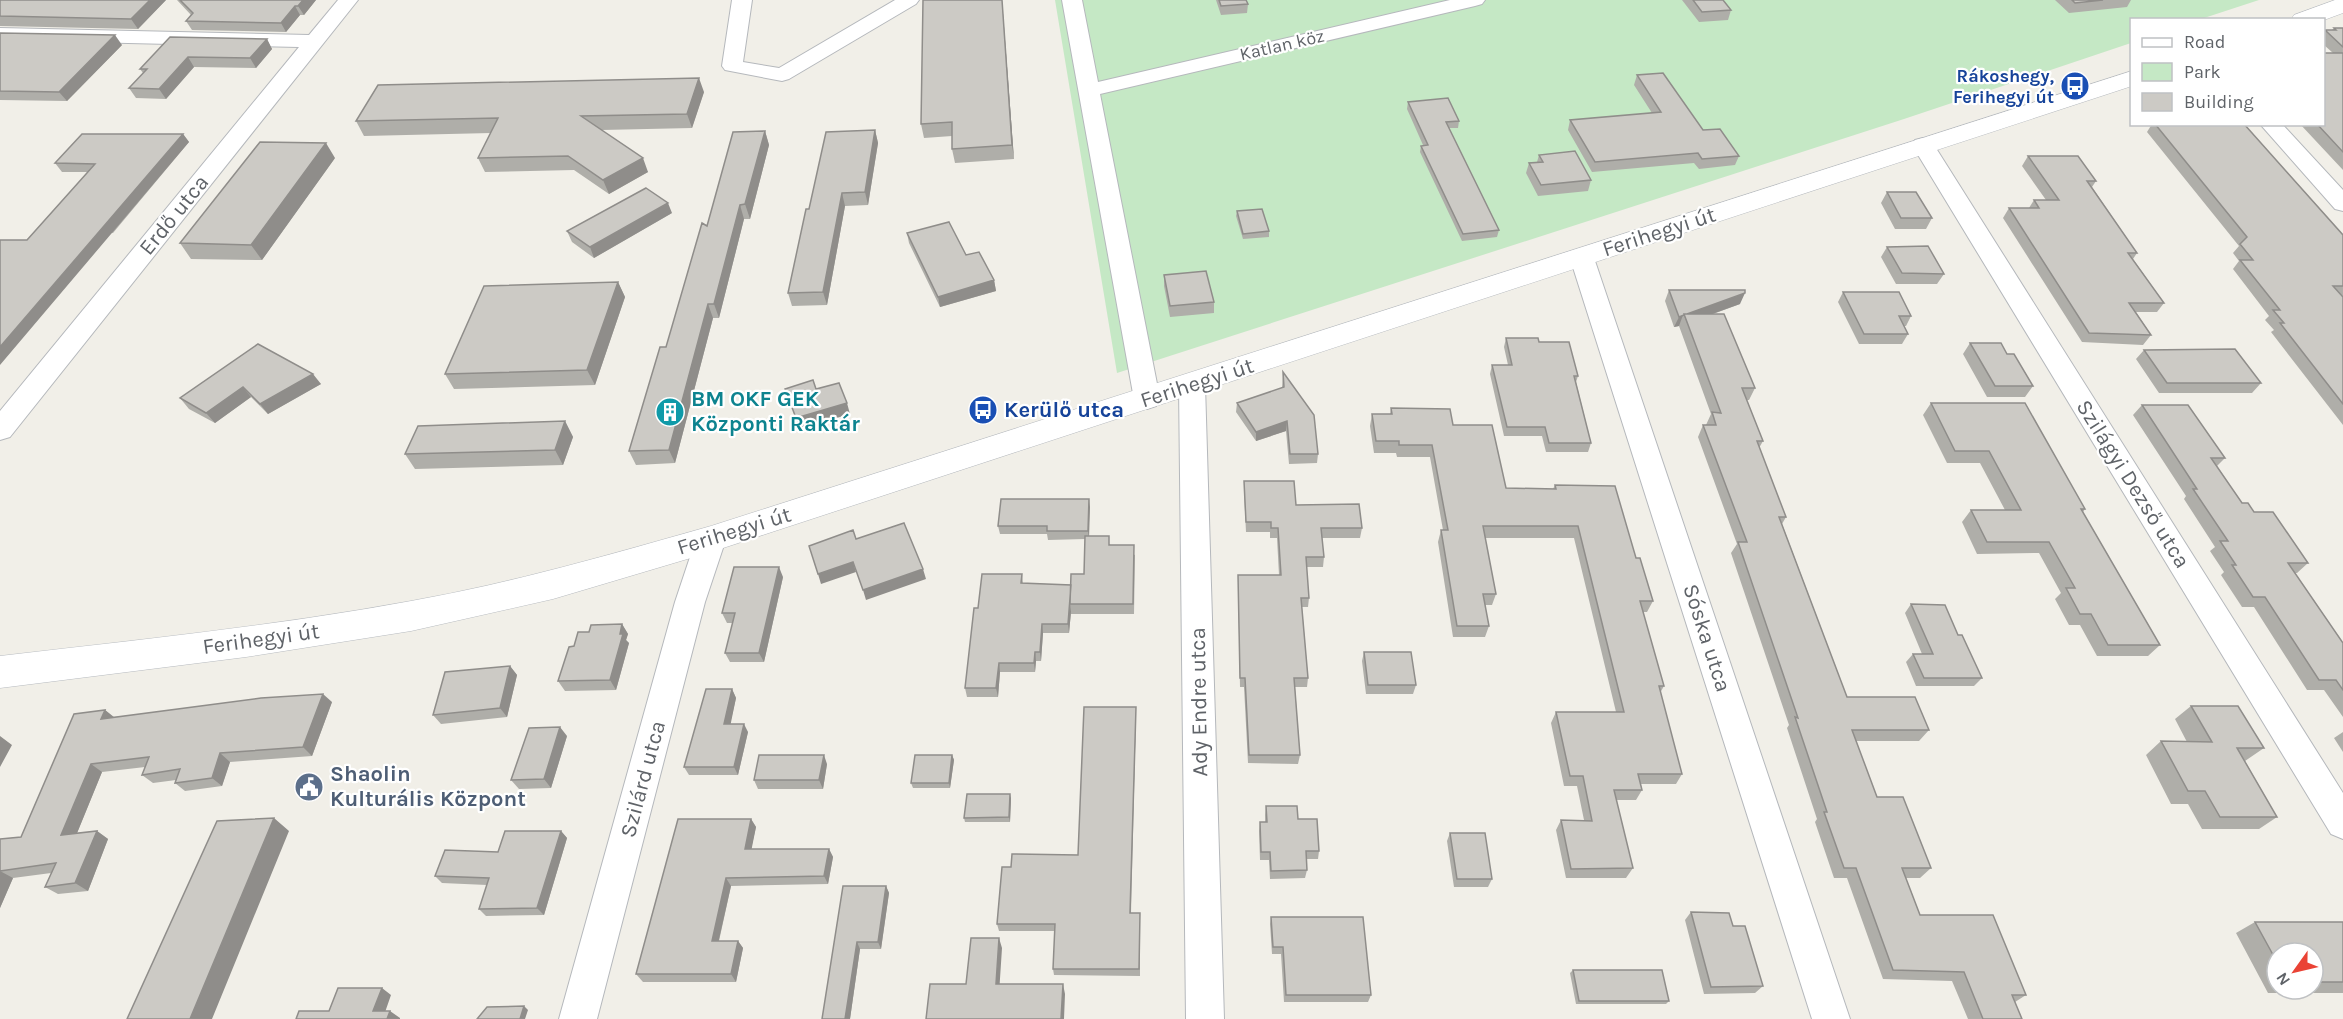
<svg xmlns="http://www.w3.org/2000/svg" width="2343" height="1019" viewBox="0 0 2343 1019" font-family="Karla,sans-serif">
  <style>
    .green { fill: #c5e8c5 }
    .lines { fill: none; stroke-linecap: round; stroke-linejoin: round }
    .minor-casing { stroke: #b5b8bc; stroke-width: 2 }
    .secondary-casing { stroke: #b6babf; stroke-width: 1 }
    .minor { fill: #fff; fill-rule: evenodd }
    .secondary { fill: #fff; fill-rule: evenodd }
    .wall { fill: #afaea9; fill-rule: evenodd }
    .shaded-wall { fill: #8f8d8a }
    .building { fill: #cccac5; stroke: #8f8d8a; stroke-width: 1.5 }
    .labels { text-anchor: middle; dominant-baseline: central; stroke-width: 4.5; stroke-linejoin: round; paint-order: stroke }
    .far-street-label { font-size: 18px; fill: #5f6368; stroke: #fff }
    .far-transit-label { font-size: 18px; font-weight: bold; fill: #164399; stroke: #fff; text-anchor: end }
    .street-label { font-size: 22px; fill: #5f6368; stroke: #fff }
    .culture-label { font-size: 22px; font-weight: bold; fill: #0d838f; stroke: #fff; text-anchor: start }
    .transit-label { font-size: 22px; font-weight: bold; fill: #164399; stroke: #fff; text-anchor: start }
    .service-label { font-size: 22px; font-weight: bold; fill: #4e5e75; stroke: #fff; text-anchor: start }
  </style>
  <rect width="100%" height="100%" fill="#f1efe8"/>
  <path class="green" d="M1055,0H2259L2201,19L2132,20L2131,43L1904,119L1117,373Z"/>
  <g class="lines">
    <g class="minor-casing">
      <path id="minor" d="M338,0H358L10,437L0,440V411L299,47L0,40V28L309,35Z
        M732,0H752L743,62L779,68L895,0H919L916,4L789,79L782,81L725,70L722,66Z
        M1062,0H1082L1098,82L1450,0H1485L1482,4L1475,6L1100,94L1160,399L1156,406L1147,409L1138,406L1134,399Z
        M2260,124H2282L2343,190V211L2335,209Z
        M1923,138L1931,140L1934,145L2343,793V839L2331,834L1912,145L1915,140Z
        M1582,250L1590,252L1594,258L1850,1019H1812L1570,258L1574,252Z
        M1192,376L1201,378L1205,385L1224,1019H1186L1179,385L1183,378Z
        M711,528L721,531L726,539L705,602L597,1019H559L675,602L696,539L701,531Z"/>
    </g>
    <g class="secondary-casing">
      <path id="secondary" d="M2335,0H2343V13L2324,20H2291L2294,15Z
        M2132,71V86L711,552L553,599L411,631L246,657L0,688V656C137,640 275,626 411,601C513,583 612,554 711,526Z"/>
    </g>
    <use href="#minor" class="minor"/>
    <use href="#secondary" class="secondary"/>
  </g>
  <path class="wall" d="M0,0H166L138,29L0,26Z
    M177,0H316L304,15H300L286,32L192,30L186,21L191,15Z
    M1002,0L1014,159L955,163L952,149V136L924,138L921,124Z
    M1216,0H1246L1248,4L1247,13L1221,15Z
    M1682,0H1723L1731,10L1728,20L1699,22Z
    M2055,0H2131L2127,7L2069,13Z
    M2334,28H2343V170L2300,124H2324L2333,53L2324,45V33L2325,30H2332Z
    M0,33L122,45L67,101L0,100Z
    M267,39L272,49L256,68L194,67L166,99L136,98L129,88L143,73L140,69Z
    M1637,75L1703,130L1739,156L1735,165L1699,169L1694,163L1592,172L1568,130L1570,120L1652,113L1634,85Z
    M704,92L692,128L602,130L648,172L609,194L574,170L485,172L478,158L491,133L364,136L356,121Z
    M1408,102L1459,121L1458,128H1449L1499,230L1497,237L1462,241L1420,152L1421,146L1423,145L1407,109Z
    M2152,124H2244L2343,235V296H2341L2343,297V425L2271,332L2274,330L2265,320L2269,316L2233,269L2239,261L2233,253L2239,246L2147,132Z
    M875,130L878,143L868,205L845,206L827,305L792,306L788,293L809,209Z
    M765,131L769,145L750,219H744L719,318H713L675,463L636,465L629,451L666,347L707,226Z
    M183,134L189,142L113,233L27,240L88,172H62L55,163Z
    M1539,155L1591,180L1588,191L1538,196L1526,173L1529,163L1537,162Z
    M2028,156L2096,181L2092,187L2137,253L2133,259L2164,303L2157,312H2136L2151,335L2143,345L2082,342L2003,218L2009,208H2029L2034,200H2046L2022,166Z
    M335,158L262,260L191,259L180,243Z
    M1887,192L1932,218L1926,229H1895L1881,203Z
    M1237,211L1269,231V237L1243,239L1236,216Z
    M672,213L594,258L572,242L567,231Z
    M907,233L966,255L994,280L996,291L940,307L909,243Z
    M1887,247L1944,274L1937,284H1896L1881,257Z
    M1164,275L1214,302V313L1170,317L1164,286Z
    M618,282L625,297L595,385L454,389L445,374Z
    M1669,290L1740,304L1713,314L1755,388L1749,400H1747L1763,441L1759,448L1786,517L1782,524L1847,697L1929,730L1919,741H1856L1877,797L1931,868L1920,878H1906L1920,915L2026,995L2015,1002L2022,1019H1968L1952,981L1883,979L1847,878H1834L1815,822L1817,819L1787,728L1789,725L1731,553L1737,544L1698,437L1703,425H1706L1711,414L1679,326L1674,327L1665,301Z
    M1843,292L1911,316L1906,326H1904L1908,334L1902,344H1859L1838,302Z
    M1506,338L1539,342L1578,376L1576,382L1591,443L1588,452H1546L1542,436H1504L1490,374L1492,365H1508L1504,347Z
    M1970,343L2007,354L2033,386L2025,397H1987L1963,354Z
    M258,344L321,384L268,414L251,397L215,423L189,409L180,398Z
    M2144,350L2261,383L2252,393H2159L2136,359Z
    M1283,372L1318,454L1317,463L1289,464L1286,431L1256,441L1236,412L1237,403L1282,388Z
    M1931,403L2085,509L2083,512L2160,645L2148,656H2097L2080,625H2069L2055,599L2061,593L2039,553L1977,554L1962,522L1971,510H2005L1980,463H1947L1923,415Z
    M2142,405L2225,458L2217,466L2242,503L2254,512L2308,563L2297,573H2295L2343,643V717L2324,690H2307L2254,607H2242L2221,575L2224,572L2210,551L2215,547L2184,499L2186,496L2133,415Z
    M1391,408L1453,425L1506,488L1553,489L1555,485L1636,558L1653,601L1647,612H1643L1664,686L1660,693L1682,774L1676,784H1640L1642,790L1636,800H1616L1633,868L1626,878H1566L1556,830L1561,820H1584L1577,786H1564L1551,723L1556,712H1616L1574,538H1485L1496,594L1492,605H1485L1489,626L1485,637H1453L1438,542L1441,530H1443L1430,457H1397L1396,453H1374L1370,426L1372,414H1390Z
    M565,421L573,437L563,465L415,469L405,454Z
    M1244,481L1296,505L1362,528L1360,538H1322L1324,557L1323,567H1306L1309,598L1308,607H1302L1308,678L1307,687H1295L1300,755L1298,764L1248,763L1244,687H1240L1238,585V575H1279L1277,538H1270V532H1246L1244,491Z
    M1089,499V536L1135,555L1134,614H1071V612L1069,633H1043L1041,661H1036L1035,672H1000L998,697H967L965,688L978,608L1022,574L1023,583L1071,585L1084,574L1085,539L1048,540L1047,534H1000L998,526Z
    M783,577L764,662H730L725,653L733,623H727L722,613Z
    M1911,604L1958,635L1982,678L1974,686H1916L1906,662L1913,654H1922L1905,613Z
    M622,624L628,634L626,640L629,643L616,690L565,691L558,681L574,646L589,632Z
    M1364,652L1416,685L1413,694H1366L1362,661Z
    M510,666L517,675L507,717L441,724L433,715Z
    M732,689L736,698L730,724L748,732L738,775H689L684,767Z
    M332,702L312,756L230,762L222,786L185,791L175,783L176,780L153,783L142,775L145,767L102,772L77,833L97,831L108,839L88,891L58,894L45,887L51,873L13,878L0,908V839L21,837L105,710L114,717Z
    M2191,706L2264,748L2245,761L2277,817L2259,829H2202L2188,804H2171L2146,755L2161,741L2187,742L2175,719Z
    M1136,715L1131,913H1140V976L1054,975L1053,969L1055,931H999L997,924L1011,867L1078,855Z
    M2343,732V752L2334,738Z
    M567,736L551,788L519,789L511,780Z
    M952,755L954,760L950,788H913L911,783Z
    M827,764L823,789H758L754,780Z
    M1011,798L1010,822H965L964,818Z
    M1266,806L1298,819L1319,851L1318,859H1306L1307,870L1305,878L1270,879L1269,860H1260L1259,831L1260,822H1265V815Z
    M751,819L756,827L751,849H829L833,857L828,884L731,886L719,941H738L743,948L736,982H643L636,974Z
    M561,831L567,838L544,915L486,916L479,909L487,885L442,883L435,876L498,852Z
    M1450,833L1492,879L1488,887H1454L1447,841Z
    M843,886H886L889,893L881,949H860L850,1019H822Z
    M1691,912L1763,986L1755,993L1704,994L1685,920Z
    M1271,917L1371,995L1368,1002H1284L1281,954H1272L1270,924Z
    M2255,922H2343V993H2268L2236,933ZM2277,953H2313V989H2277Z
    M1573,970L1669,1001L1666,1004H1576L1570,973Z"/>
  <path class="shaded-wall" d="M150,0H166L138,29L131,19Z
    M303,0H316L304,15L298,6Z
    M1002,0L1014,159L1012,145Z
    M295,6L300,15L286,32L281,23Z
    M115,35L122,45L67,101L59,92Z
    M267,39L272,49L256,68L250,58Z
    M188,57L194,67L166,99L159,89Z
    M699,78L704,92L692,128L687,114Z
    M875,130L878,143L868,205L865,192Z
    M765,131L769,145L750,219L745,204Z
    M183,134L189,142L0,365V347Z
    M326,143L335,158L262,260L251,245Z
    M643,158L648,172L609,194L603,180Z
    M842,193L845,206L827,305L823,292Z
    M668,203L672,213L594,258L590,247Z
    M740,205L744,219L719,318L714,304Z
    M994,280L996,291L940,307L938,297Z
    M618,282L625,297L595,385L587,370Z
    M1745,293L1740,304L1687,323L1684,315Z
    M708,304L713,318L675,463L669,450Z
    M1683,315L1679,326L1674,327L1679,317Z
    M313,374L321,384L268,414L260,404Z
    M243,387L251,397L215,423L206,413Z
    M847,403L850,414L799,429L796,418Z
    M565,421L573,437L563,465L555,450Z
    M1287,421L1286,431L1256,441V432Z
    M1089,499L1090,507L1089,539L1088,531Z
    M853,562L856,572L821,584L818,574Z
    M779,567L783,577L764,662L759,653Z
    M923,569L926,579L866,600L863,590Z
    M1071,585L1070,604L1071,612L1069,633L1068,624Z
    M622,624L628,634L626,640L629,643L616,690L610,680Z
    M1042,624L1043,633L1041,661L1040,652Z
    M1035,652L1036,661L1035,672L1034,663Z
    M999,663L1000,672L998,697L996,688Z
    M510,666L517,675L507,717L500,708Z
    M732,689L736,698L729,732L724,724Z
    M323,694L332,702L312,756L303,747Z
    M1136,707V715L1130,920V913Z
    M105,710L116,719H101Z
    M744,724L748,732L738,775L734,767Z
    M560,727L567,736L551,788L544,779Z
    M0,736L12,745L0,767Z
    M220,753L230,762L222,786L212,778Z
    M824,755L827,764L823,789L819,780Z
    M952,755L954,760L950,788L949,783Z
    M91,764L102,772L73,843L61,835Z
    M1010,794L1011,798L1010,822L1009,817Z
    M274,818L289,831L212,1019H190Z
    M751,819L756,827L750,857L745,849Z
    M97,831L108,839L88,891L75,883Z
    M561,831L567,838L544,915L537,908Z
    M829,849L833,857L828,884L824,876Z
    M0,871L13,878L0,908Z
    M726,878L731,886L717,948L712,941Z
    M886,886L889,893L881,949L878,942Z
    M999,938L1002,948L999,994L996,984Z
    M738,941L743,948L736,982L731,974Z
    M857,942L860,949L850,1019H845Z
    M1063,984L1065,994L1064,1019H1061Z
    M382,988L391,995L383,1018L373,1011Z
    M524,1006L528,1010L525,1019H520Z
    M390,1011L400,1018V1019H387Z"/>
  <path class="building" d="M0,0H150L131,19L0,16Z
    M180,0H303L298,6H295L281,23L186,21L193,13Z
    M923,0H1002L1012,145L952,149V122L921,124Z
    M1219,0H1246L1248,4L1221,6Z
    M1693,0H1723L1731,10L1702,12Z
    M2072,0H2103L2075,3Z
    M2334,28H2343V47L2325,30H2336Z
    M0,33L115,35L59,92L0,91Z
    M170,37L267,39L250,58L188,57L159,89L129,88L147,69H140Z
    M2324,53H2343V152L2317,124H2324Z
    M1663,73L1703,130L1720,129L1739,156L1702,159L1698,153L1595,162L1570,120L1661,112L1637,75Z
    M699,78L687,114L581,116L643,158L603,180L568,156L478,158L498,118L356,121L378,85Z
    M1448,98L1459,121L1446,122L1499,230L1463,234L1421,146L1428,145L1408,102Z
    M2155,124H2244L2343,235V286H2333L2343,297V404L2280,323H2284L2273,310H2280L2240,260H2253L2240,244L2247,237Z
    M875,130L865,192L842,193L823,292L788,293L806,209H809L826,132Z
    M765,131L745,204L740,205L714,304H708L669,450L629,451L660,347H666L702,223L707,226L733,132Z
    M82,134H183L0,347V240H27L95,164L55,163Z
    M260,142L326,143L251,245L180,243Z
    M1575,151L1591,180L1541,185L1529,163L1543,162L1539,155Z
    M2028,156H2078L2096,181H2087L2137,253H2128L2164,303H2129L2151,335L2089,333L2009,208H2039L2034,200H2059Z
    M646,188L668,203L590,247L567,231Z
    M1887,192H1916L1932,218H1901Z
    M1262,209L1269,231L1243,234L1237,211Z
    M949,222L966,255L979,252L994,280L938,297L907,233Z
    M1928,246L1944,274L1902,273L1887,247Z
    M1206,271L1214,302L1170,306L1164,275Z
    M618,282L587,370L445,374L484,286Z
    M1669,290H1745V293L1687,314H1684V315L1679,317Z
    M1843,292H1899L1911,316H1899L1908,334H1864Z
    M1684,314H1724L1755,388H1742L1763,441H1757L1786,517H1779L1847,697H1915L1929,730H1852L1877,797H1903L1931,868H1902L1920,915H1993L2026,995H2012L2022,1019H1983L1964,972L1893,970L1856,868H1844L1824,812H1827L1795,717L1798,718L1738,542H1747L1703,425H1716L1712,412L1721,413Z
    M1506,338H1538L1539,342H1569L1578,376H1574L1591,443H1549L1545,427H1507L1492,365H1512Z
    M1970,343H2001L2007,354H2014L2033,386H1995Z
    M258,344L313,374L260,404L243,387L206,413L180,398Z
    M2235,349L2261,383H2167L2144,350Z
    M1283,372L1314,415L1318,454H1290L1287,421L1256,432L1237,403L1284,387Z
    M813,380L816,389L839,383L847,403L796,418L785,389Z
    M1931,403H2025L2085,509H2081L2160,645H2108L2091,614H2080L2066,588H2075L2049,542H1987L1971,510H2021L1989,451H1955Z
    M2142,405H2188L2225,458H2211L2242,503H2248L2254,512H2273L2308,563H2288L2343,643V690L2336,680H2319L2265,597H2253L2232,565H2236L2220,541H2228L2193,489H2197Z
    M1391,408L1450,409L1453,425H1492L1506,488L1556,489L1555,485L1615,486L1636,558H1640L1653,601H1640L1664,686H1659L1682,774H1638L1642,790H1614L1633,868L1571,869L1561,820L1592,821L1583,776H1570L1556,712H1624L1578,526H1483L1496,594H1483L1489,626H1457L1441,530H1448L1432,445H1399V441H1376L1372,414H1392Z
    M565,421L555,450L405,454L418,426Z
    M1244,481H1294L1296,505L1359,504L1362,528H1321L1324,557H1306L1309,598H1301L1308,678H1294L1300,755H1249L1245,678H1240L1238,575H1281L1278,528H1271V522H1246Z
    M1001,499H1089L1088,531H1047V526H998Z
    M904,523L923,569L863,590L853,562L818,574L809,546L853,530L856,539Z
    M1085,536H1109V545H1134L1133,604H1070L1071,574H1084Z
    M734,567H779L759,653H725L735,613H722Z
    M982,574H1022L1021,583L1071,585L1068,624H1042L1040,652H1035L1034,663H999L996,688H965L974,608H978Z
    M1911,604L1945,605L1958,635H1962L1982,678H1924L1913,654H1933Z
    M622,624L620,634H623L610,680L558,681L569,647L574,646L578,632H589L591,625Z
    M1364,652H1411L1416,685H1368Z
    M510,666L500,708L433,715L445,672Z
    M706,689H732L724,724H744L734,767H684Z
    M323,694L303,747L220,753L212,778L175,783L180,769L142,775L149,757L91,764L61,835L97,831L75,883L45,887L56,863L0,871V839L21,837L74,714L105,710L101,719L261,698Z
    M2191,706H2238L2264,748H2237L2277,817H2220L2205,791H2188L2161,741L2212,742Z
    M1084,707H1136L1130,913H1140L1139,969H1053L1055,924H997L1002,867H1011L1012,854L1078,855Z
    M560,727L544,779L511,780L529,728Z
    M759,755H824L819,780H754Z
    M915,755H952L949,783H911Z
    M967,794H1010L1009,817L964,818Z
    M1266,806H1297L1298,819H1317L1319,851H1306L1307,870L1271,871L1270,852H1261L1260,822H1267Z
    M274,818L190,1019H127L217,821Z
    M678,819H751L745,849H829L824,876L726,878L712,941H738L731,974H636Z
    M505,831H561L537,908L479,909L489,878L435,876L445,850L498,852Z
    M1450,833H1485L1492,879H1457Z
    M843,886H886L878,942H857L845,1019H822Z
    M1691,912L1729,913L1733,926H1745L1763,986L1711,987Z
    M1271,917H1363L1371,995H1286L1283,947H1273Z
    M2255,922H2343V982H2313V953H2277V962Z
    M971,938H999L996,984H1063L1061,1019H926L930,984H966Z
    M1573,970H1662L1669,1001H1579Z
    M338,988H382L373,1011H390L387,1019H296L299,1011H329Z
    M524,1006L520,1019H477L487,1007Z"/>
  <defs>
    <g id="bus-disc" transform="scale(1.5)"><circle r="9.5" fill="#1a4fb4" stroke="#fff"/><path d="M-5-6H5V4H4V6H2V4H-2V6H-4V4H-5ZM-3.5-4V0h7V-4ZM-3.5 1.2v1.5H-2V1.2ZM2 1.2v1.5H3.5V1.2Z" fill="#fff"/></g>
    <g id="building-disc" transform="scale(1.5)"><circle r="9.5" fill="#0f9aa8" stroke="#fff"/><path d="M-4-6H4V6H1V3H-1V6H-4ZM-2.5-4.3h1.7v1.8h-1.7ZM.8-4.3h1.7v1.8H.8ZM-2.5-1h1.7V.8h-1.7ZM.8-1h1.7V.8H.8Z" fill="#fff"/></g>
    <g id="civic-disc" transform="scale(1.5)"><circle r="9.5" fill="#5c6f8a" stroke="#fff"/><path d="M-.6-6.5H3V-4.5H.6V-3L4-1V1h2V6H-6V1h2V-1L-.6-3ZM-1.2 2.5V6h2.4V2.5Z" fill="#fff"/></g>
  </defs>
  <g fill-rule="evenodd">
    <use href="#bus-disc" x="2075" y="86"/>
    <use href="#bus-disc" x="983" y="410"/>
    <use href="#building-disc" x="670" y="412"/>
    <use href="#civic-disc" x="309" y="787"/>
  </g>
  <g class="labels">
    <g class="far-street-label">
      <text transform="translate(1282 45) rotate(-13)">Katlan köz</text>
    </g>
    <g class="far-transit-label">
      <text x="2054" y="76">Rákoshegy,<tspan x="2054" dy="21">Ferihegyi út</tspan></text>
    </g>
    <g class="street-label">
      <text transform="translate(174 215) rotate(-51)">Erdő utca</text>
      <text transform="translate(1659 232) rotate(-18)">Ferihegyi út</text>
      <text transform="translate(1197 383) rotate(-18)">Ferihegyi út</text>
      <text transform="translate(2133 484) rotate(58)">Szilágyi Dezső utca</text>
      <text transform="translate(734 531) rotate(-17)">Ferihegyi út</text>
      <text transform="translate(1707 638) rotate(72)">Sóska utca</text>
      <text transform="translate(261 639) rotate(-8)">Ferihegyi út</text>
      <text transform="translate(1199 702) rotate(-91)">Ady Endre utca</text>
      <text transform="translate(643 779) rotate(-75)">Szilárd utca</text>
    </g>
    <g class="culture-label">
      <text x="691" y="399">BM OKF GEK<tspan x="691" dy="25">Központi Raktár</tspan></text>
    </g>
    <g class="transit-label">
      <text x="1004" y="410">Kerülő utca</text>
    </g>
    <g class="service-label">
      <text x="330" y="774">Shaolin<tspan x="330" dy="25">Kulturális Központ</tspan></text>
    </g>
  </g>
  <rect x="2130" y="18" width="195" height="108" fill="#ffffff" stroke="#bfc1c3" stroke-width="1.5"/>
  <rect x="2142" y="38" width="30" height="9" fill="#ffffff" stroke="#bfc1c3" stroke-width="1.5"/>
  <text x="2184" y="48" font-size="18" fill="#5f6368">Road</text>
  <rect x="2142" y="63" width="30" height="18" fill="#c5e8c5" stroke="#bfc1c3" stroke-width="1.5"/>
  <text x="2184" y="78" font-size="18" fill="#5f6368">Park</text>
  <rect x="2142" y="93" width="30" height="18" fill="#cccac5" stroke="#bfc1c3" stroke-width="1.5"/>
  <text x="2184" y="108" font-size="18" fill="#5f6368">Building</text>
  <g transform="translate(2295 971) rotate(236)"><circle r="28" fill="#ffffff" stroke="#bfc1c3" stroke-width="1.5"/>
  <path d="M0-4.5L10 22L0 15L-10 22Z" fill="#ea4335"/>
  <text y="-9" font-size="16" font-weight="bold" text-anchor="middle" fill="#5f6368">N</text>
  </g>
</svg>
